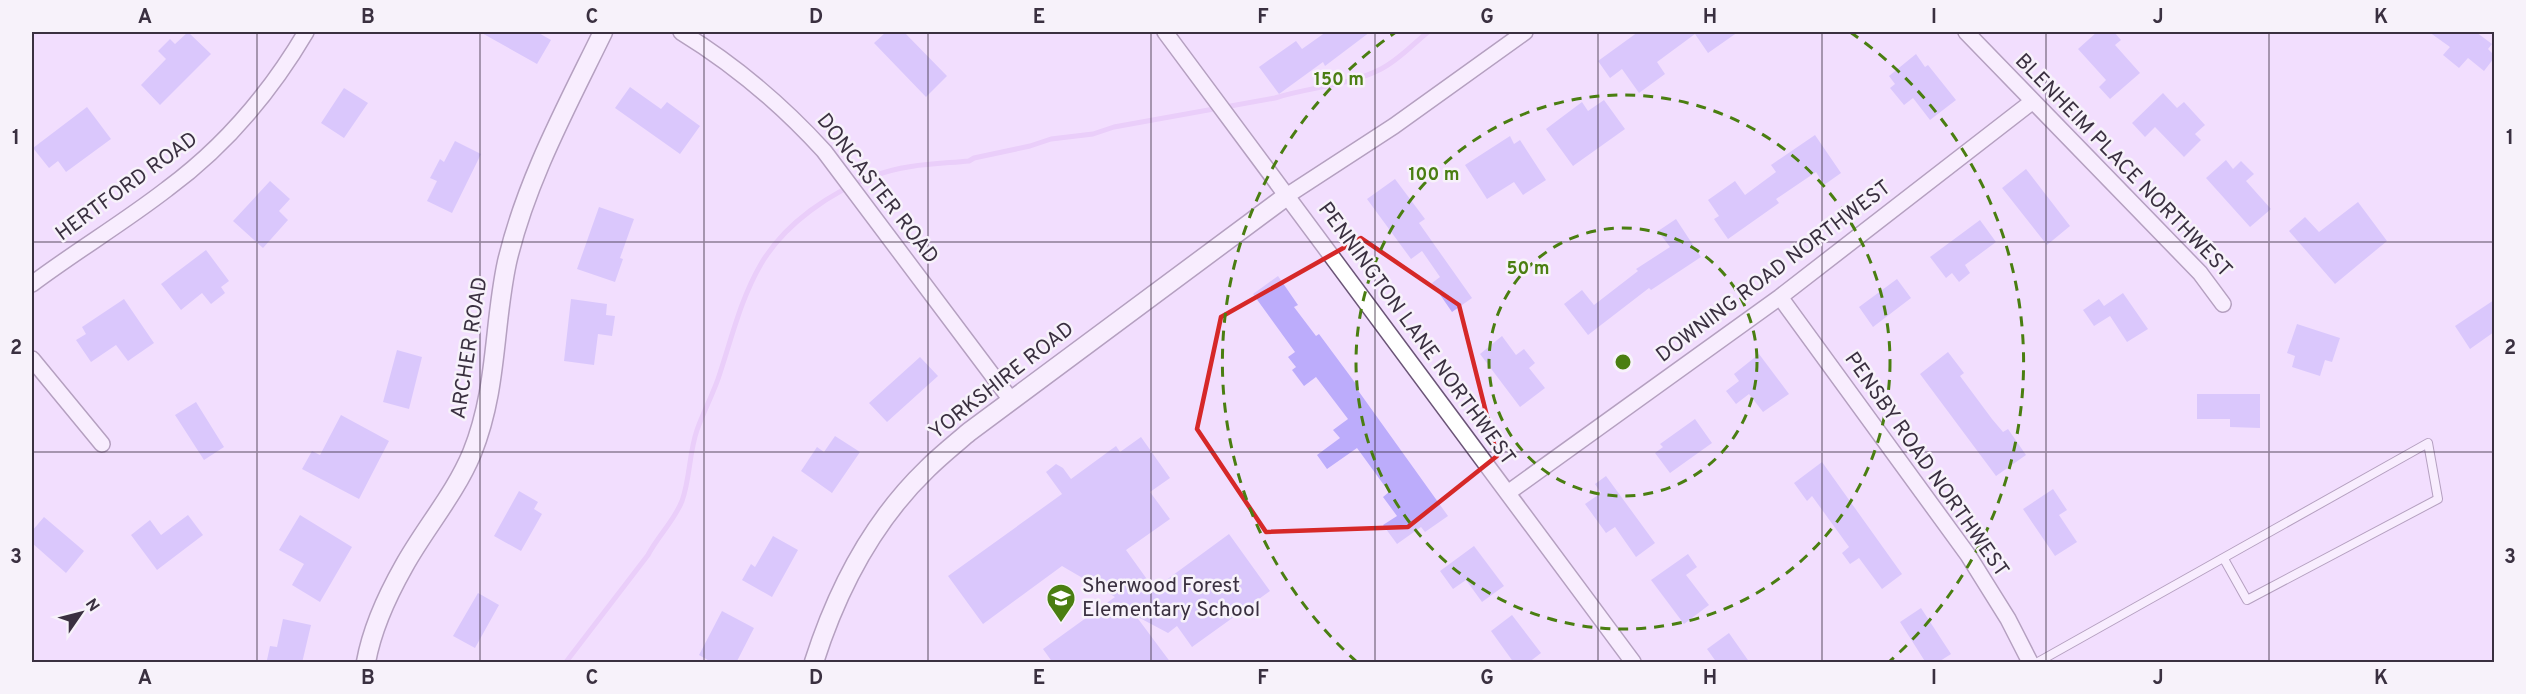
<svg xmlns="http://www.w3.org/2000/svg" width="2526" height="694" viewBox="0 0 2526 694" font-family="Overpass,sans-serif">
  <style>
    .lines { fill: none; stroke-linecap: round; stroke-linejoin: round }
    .stream { stroke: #dfbaf5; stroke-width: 5 }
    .building { fill: #bcacfb }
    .service-casing { stroke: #6b5577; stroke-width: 10 }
    .minor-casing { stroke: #6b5577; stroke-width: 18 }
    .tertiary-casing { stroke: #6b5577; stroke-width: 21 }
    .service { stroke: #fff; stroke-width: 8 }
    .minor { stroke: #fff; stroke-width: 15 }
    .tertiary { stroke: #fff; stroke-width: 18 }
    .marked { fill: none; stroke: #d62828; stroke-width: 4.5; stroke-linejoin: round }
    .grid { fill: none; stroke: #3a3040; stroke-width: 1.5; stroke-opacity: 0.55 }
    .ring { fill: none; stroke: #4a7e11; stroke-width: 3; stroke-dasharray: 10 8 }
    .labels { text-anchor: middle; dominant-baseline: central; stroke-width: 5; stroke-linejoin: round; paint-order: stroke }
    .street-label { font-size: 21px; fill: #3a3040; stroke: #f7f2fa }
    .poi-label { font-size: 21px; fill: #3a3040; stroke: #f7f2fa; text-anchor: start }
    .centre { fill: #4a7e11; stroke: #f7f2fa; stroke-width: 3 }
    .ring-label { font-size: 18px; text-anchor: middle; font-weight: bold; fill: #4a7e11; stroke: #f7f2fa; stroke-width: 5; stroke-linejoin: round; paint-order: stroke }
    .neatline { fill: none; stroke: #3a3040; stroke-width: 2 }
    .grid-label { font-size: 20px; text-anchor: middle; font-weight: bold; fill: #3a3040 }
  </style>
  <rect width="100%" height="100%" fill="#f2defe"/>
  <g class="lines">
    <path class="stream" d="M566,662L648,555C658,536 674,521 682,501C690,479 689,453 697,430C703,413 712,396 718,379C731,341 740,300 761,264C785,223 831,192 874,176C904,164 938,164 969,161L974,158L1030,146L1051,139L1093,134L1114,127L1275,98C1309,87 1348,86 1381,69C1399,60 1413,44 1428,32"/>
  </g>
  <path class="building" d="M188,32L211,54L160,105L141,85L166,59L158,51L170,39L175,44Z
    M480,32H537L551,40L537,64Z
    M886,32H904L947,76L926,97L874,43Z
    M1326,32H1370L1325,66L1323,62L1279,94L1259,67L1296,41L1302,49Z
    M1638,32H1738L1708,53L1695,34L1657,62L1665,74L1639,93L1622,69L1610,78L1598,61Z
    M2097,32H2114L2121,40L2115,45L2140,73L2110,99L2099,87L2106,80L2078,49Z
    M2429,32H2476L2492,44L2488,49L2494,55V58L2484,71L2468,58L2459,68L2443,55L2450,47Z
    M1916,54L1925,67L1928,65L1956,100L1930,120L1913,98L1904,105L1890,88L1895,84L1889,76Z
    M630,87L661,109L667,102L700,126L680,154L615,108Z
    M344,88L368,103L344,138L321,123Z
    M2163,93L2177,108L2184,102L2205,125L2195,134L2201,140L2184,157L2155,127L2145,137L2132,123Z
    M1604,100L1625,129L1573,166L1546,129L1582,102L1588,111Z
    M87,107L111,139L66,172L58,161L49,168L33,148Z
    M1815,135L1841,173L1824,185L1816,172L1776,199L1779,203L1728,239L1714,219L1719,216L1708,200L1735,181L1745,195L1776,172L1771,165Z
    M1510,136L1514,144L1520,140L1546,180L1523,195L1514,182L1487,199L1465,165Z
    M455,141L481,154L452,213L427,201L437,181L430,178L440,159L444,162Z
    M2226,160L2233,169L2241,161L2254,174L2246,181L2271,209L2250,227L2206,178Z
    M2026,169L2070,226L2047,245L2002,188Z
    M1395,179L1425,219L1419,223L1472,298L1452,312L1432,283L1440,277L1422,251L1411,259L1367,199Z
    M270,181L290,199L279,211L288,220L263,248L233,221Z
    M2358,202L2387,241L2335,284L2289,231L2305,217L2319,232Z
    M599,207L634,219L620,258L623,259L615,282L577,269Z
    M1676,219L1701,257L1651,290L1649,288L1588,335L1564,304L1582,290L1594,305L1638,271L1636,269L1670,247L1658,231Z
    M1980,220L1996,242L1965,265L1970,273L1959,282L1952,273L1946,278L1930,257Z
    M206,250L229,281L221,287L225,293L211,304L202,293L181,310L161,284Z
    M1278,276L1298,305L1294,307L1316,336L1319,334L1359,388L1357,389L1448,516L1425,532L1421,527L1397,544L1383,525L1397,516L1383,497L1389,492L1357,448L1327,469L1317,455L1340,438L1333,430L1348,419L1316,377L1304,386L1292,370L1296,367L1288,357L1295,352L1253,294Z
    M1897,279L1911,298L1873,327L1859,307Z
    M2123,293L2148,329L2127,342L2110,316L2094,326L2083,310L2099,299L2104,306Z
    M124,299L154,343L128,361L116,345L91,362L76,340L86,334L82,327Z
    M571,299L607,304L606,315L615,316L612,336L598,334L594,365L564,361Z
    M2494,300V332L2470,349L2455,326Z
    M2297,324L2340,338L2332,362L2325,360L2320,376L2292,367L2295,356L2287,353Z
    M1502,336L1516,355L1524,349L1535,363L1529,368L1545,388L1520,407L1480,354Z
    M397,350L422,357L409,409L383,402Z
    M1948,352L1964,373L1960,376L1992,419L2003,432L2008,429L2026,455L1996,476L1920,374Z
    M1759,354L1789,394L1763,412L1749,394L1736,404L1726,391L1739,381L1734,374Z
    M920,357L938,376L887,422L869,403Z
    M2197,394H2260V428L2230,427V419H2197Z
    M196,402L224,447L204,460L175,415Z
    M341,415L389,441L359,499L302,469L312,451L320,455Z
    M1695,419L1712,443L1670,473L1655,453L1663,447L1660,444Z
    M835,436L860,452L832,493L801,471L817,447L824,452Z
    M1141,437L1170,478L1150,492L1170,519L1126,550L1154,589L1229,534L1270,591L1192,647L1177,626L1168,633L1136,616L1171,663H1053L1043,649L1115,597L1062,566L983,624L948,576L1062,494L1046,472L1056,464L1063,468L1071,479L1116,446L1120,452Z
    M1822,462L1902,574L1882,589L1859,558L1850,564L1842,553L1849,547L1812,496L1807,501L1794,483Z
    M1606,476L1655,543L1636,557L1615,527L1606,533L1585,504L1601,493L1595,484Z
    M2053,489L2067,510L2059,515L2077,542L2055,556L2023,509Z
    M519,491L538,502L534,509L542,514L521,551L494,536Z
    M188,515L203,535L157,570L131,535L150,520L161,535Z
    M300,515L352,547L320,602L292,585L304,564L279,550Z
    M44,517L84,551L66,573L32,543V531Z
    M773,536L798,550L772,597L742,580L751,564L755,567Z
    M1474,546L1504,586L1482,602L1466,580L1453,589L1440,571Z
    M1688,554L1697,567L1686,575L1709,605L1684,624L1651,580Z
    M478,593L499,605L475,648L453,636Z
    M1921,608L1951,654L1937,663H1926L1900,622Z
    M722,611L754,628L736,663H713L699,655Z
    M1512,615L1541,653L1528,663H1514L1491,631Z
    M283,619L311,625L302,663L267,660L270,646L277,647Z
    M1729,633L1750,663H1717L1707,649Z"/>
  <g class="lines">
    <g class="service-casing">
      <path id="service" d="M2038,662L2428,443L2438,499L2247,600L2224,559"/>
    </g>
    <g class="minor-casing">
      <path id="minor" d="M681,32C735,65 781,104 824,151L1011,400
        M1165,32L1633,662
        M1966,32L2200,273L2223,304
        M1288,195L1394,126L1525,32
        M32,284C76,251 123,223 167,189C224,147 270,93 306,32
        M1780,297L1968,555L2008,619L2030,662
        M32,359L102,444
        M1509,492L1780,297L2033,101"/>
    </g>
    <g class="tertiary-casing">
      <path id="tertiary" d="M366,662C372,629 387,596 404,566C425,528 455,494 472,453C498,388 493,327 507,262C526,181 567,106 603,32
        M814,662C837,590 872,522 927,469C940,456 955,444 969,432L1288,195"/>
    </g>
    <use href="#service" class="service"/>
    <use href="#minor" class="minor"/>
    <use href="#tertiary" class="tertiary"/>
  </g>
  <path d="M0 0H2526V694H0ZM1361,238L1459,305L1497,456L1408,527L1266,532L1197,429L1221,317Z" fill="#f2defe" fill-opacity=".55" fill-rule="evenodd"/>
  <path class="marked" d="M1361,238L1459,305L1497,456L1408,527L1266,532L1197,429L1221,317Z"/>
  <path class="grid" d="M257,32V662M480,32V662M704,32V662M928,32V662M1151,32V662M1375,32V662M1598,32V662M1822,32V662M2046,32V662M2269,32V662M32,242H2494M32,452H2494"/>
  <g class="ring">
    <circle cx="1623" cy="362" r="134"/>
    <circle cx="1623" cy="362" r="267"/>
    <path d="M1357 662A401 401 0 0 1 1396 32M1850 32A401 401 0 0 1 1889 662"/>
  </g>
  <defs>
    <g id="school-pin" transform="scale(1.5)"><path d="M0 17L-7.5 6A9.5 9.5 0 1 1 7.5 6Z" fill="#4a7e11" stroke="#f7f2fa"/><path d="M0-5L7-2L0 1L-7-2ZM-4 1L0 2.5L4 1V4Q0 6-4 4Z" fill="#fff"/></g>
  </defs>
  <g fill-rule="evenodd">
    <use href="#school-pin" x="1061" y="598"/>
  </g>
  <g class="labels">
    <g class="street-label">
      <text transform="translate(2123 166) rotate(46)">BLENHEIM PLACE NORTHWEST</text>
      <text transform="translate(127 187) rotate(-36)">HERTFORD ROAD</text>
      <text transform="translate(877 189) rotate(52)">DONCASTER ROAD</text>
      <text transform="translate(1774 272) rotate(-37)">DOWNING ROAD NORTHWEST</text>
      <text transform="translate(1416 334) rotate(54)">PENNINGTON LANE NORTHWEST</text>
      <text transform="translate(470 348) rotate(-81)">ARCHER ROAD</text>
      <text transform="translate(1002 381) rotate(-38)">YORKSHIRE ROAD</text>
      <text transform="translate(1926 465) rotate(55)">PENSBY ROAD NORTHWEST</text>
    </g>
    <g class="poi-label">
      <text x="1082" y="586">Sherwood Forest<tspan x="1082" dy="24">Elementary School</tspan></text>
    </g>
  </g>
  <circle cx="1623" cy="362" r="9" class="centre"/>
  <g class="ring-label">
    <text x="1339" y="85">150 m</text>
    <text x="1434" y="180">100 m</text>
    <text x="1528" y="274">50 m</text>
  </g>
  <rect width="2526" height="694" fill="none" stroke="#f7f2fa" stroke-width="66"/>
  <g transform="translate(81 613) rotate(55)" stroke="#f7f2fa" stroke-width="4.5" paint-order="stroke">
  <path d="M0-4.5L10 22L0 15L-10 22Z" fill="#3a3040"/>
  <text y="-9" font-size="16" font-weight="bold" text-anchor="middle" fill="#3a3040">N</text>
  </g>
  <rect x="33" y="33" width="2460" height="628" class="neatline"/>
  <g class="grid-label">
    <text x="145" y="23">A</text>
    <text x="368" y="23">B</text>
    <text x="592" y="23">C</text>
    <text x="816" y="23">D</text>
    <text x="1039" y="23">E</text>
    <text x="1263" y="23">F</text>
    <text x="1487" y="23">G</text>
    <text x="1710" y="23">H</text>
    <text x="1934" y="23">I</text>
    <text x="2158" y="23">J</text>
    <text x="2381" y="23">K</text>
    <text x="16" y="144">1</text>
    <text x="2510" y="144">1</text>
    <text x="16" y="354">2</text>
    <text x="2510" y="354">2</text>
    <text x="16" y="563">3</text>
    <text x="2510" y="563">3</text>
    <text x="145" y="684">A</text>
    <text x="368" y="684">B</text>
    <text x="592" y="684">C</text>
    <text x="816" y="684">D</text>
    <text x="1039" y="684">E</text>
    <text x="1263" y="684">F</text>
    <text x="1487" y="684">G</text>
    <text x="1710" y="684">H</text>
    <text x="1934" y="684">I</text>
    <text x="2158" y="684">J</text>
    <text x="2381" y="684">K</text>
  </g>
</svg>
